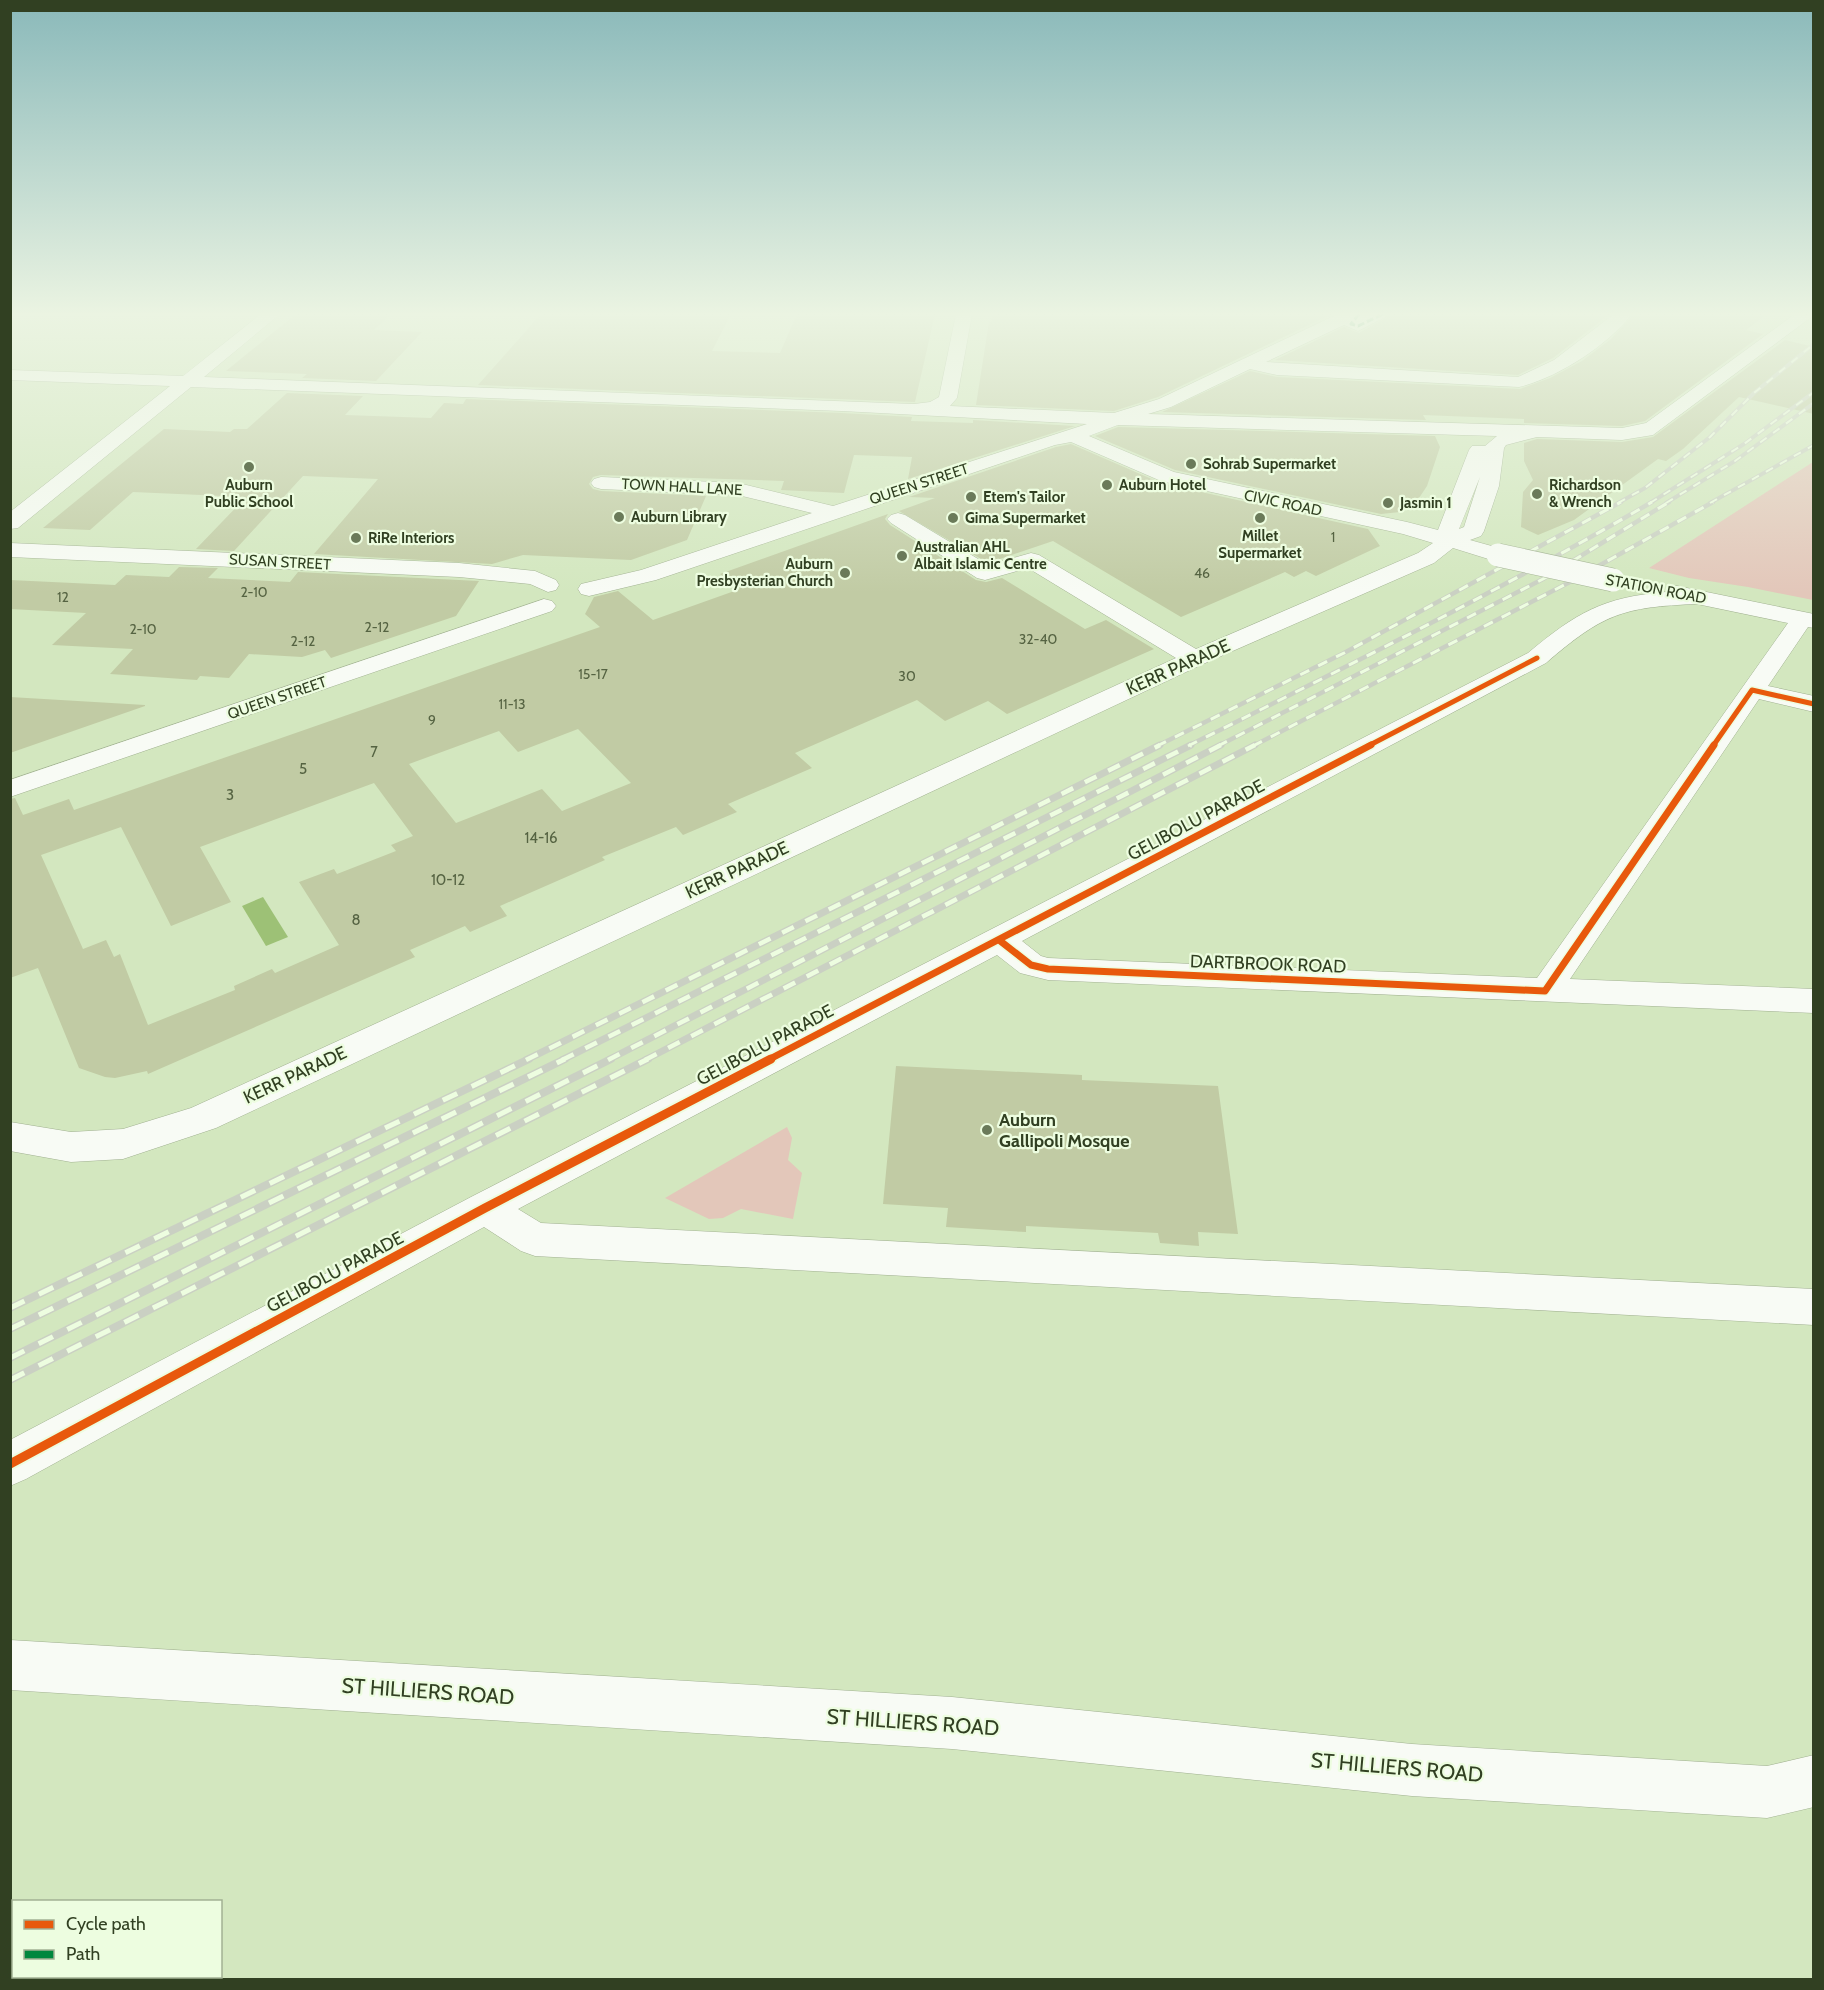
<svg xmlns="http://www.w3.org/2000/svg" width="1824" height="1990" viewBox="0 0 1824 1990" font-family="Cabin,sans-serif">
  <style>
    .green { fill: #e3c7ba }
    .water { fill: #9dc176 }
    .building { fill: #c1cba4; fill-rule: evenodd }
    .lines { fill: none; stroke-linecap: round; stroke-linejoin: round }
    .minor-casing { stroke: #a1b191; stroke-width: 1 }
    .minor { fill: #f8fbf5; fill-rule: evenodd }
    .rail-far3-casing { stroke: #cad0c3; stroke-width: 4 }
    .rail-far2-casing { stroke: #cad0c3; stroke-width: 4.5 }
    .rail-far1-casing { stroke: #cad0c3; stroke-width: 7 }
    .rail-casing { stroke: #cad0c3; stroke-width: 8 }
    .rail-far3 { stroke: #edfde0; stroke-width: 2; stroke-dasharray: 8; stroke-linecap: butt }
    .rail-far2 { stroke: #edfde0; stroke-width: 3; stroke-dasharray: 10; stroke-linecap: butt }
    .rail-far1 { stroke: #edfde0; stroke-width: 4.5; stroke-dasharray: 13; stroke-linecap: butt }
    .rail { stroke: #edfde0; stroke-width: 5; stroke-dasharray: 16; stroke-linecap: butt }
    .minor-bridge-casing { stroke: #a1b191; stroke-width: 24; stroke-linecap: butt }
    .minor-bridge { stroke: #f8fbf5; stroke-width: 23 }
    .quiet { stroke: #00873e; stroke-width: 3; stroke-dasharray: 7 3; stroke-linecap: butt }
    .cycleway-far2-casing { stroke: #edfde0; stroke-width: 8 }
    .cycleway-far1-casing { stroke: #edfde0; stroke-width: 10 }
    .cycleway-casing { stroke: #edfde0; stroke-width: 13 }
    .cycleway-far2 { stroke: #e8590c; stroke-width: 5 }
    .cycleway-far1 { stroke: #e8590c; stroke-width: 7 }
    .cycleway { stroke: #e8590c; stroke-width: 9 }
    .poi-dot { fill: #6a7a59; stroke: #edfde0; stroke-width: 2 }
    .labels { text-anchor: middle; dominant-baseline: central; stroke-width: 4.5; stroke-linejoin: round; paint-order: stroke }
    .far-number-label { font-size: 14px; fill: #556342 }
    .far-poi-label { font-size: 15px; font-weight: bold; fill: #314022; stroke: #edfde0; text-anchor: start }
    .far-street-label { font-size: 15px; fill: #314022; stroke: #edfde0 }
    .number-label { font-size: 15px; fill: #556342 }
    .street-label { font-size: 18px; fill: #314022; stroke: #edfde0 }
    .poi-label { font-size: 18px; font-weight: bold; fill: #314022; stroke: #edfde0; text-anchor: start }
    .near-street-label { font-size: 21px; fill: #314022; stroke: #edfde0 }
  </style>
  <rect width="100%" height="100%" fill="#d3e7bf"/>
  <path class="green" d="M1813,462V600L1748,587L1689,578L1649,568Z
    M787,1127L792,1138L788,1160L802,1173L793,1219L741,1209L723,1218L709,1219L665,1198Z"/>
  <path class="water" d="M263,897L288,937L266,946L242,906Z"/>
  <path class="building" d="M296,314H391L374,330L422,332L376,381L302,378L307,374L226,371Z
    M541,314H731L712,351L780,353L797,314H935L915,402L478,385Z
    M992,314H1332L1158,397L1114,411L976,405L989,322H991Z
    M1393,314H1610L1553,358L1518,375L1275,360L1344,327L1359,333Z
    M1634,314H1767L1746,330L1763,334L1645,421L1622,426L1524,423V419L1423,415L1426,420L1162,412L1250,371L1277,377L1520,389L1550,378L1582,361L1611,339Z
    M1785,340L1814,347V414L1739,397L1683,449L1666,461L1658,459L1574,520L1538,535L1521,527L1523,492L1533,480L1524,461V443L1537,439L1622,442L1653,437Z
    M287,393L363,396L345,415L431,418L444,403L463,404L466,399L842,413L912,417L911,421L973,423V420L1075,426L908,479L912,457L854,455L844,493L781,490L784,481L601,475L593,477L589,484L593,489L601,491L706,496L687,540L631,560L523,555L492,564L314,554L378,479L303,476L234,551L196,549L246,497L133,492L90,530L43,528L164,429L230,432L234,429H247Z
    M1118,427L1435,436L1440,447L1427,486L1415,504L1407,503L1400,512L1381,514L1175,470L1095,436Z
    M1071,444L1161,483L1368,529L1380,546L1316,576L1306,571L1294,577L1285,572L1181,617L1053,541L988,563L899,511L935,498L909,497L1056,447Z
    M888,514L885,519L890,525L976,580L986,582L1002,578L1085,629L1106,620L1154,649L1007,714L988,701L945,721L917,700L795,753L812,768L728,804L737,812L683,835L676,827L602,857L605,860L500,906L507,916L470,932L465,926L410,950L415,957L148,1074L147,1071L115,1078L105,1077L79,1068L38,968L10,978V799L15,798L23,815L69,799L74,810L600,627L585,614L594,597L618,591L653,620L740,589L720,574ZM578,729L631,783L562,811L542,789L456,823L409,764L499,731L518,752ZM374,783L413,836L391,845L396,851L337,874L334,869L299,882L339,945L275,973L272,969L234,986L235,990L148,1025L120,954L114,957L106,940L83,949L41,855L121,827L171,926L231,902L200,847Z
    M179,567L218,568L208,578L290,582L298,572L479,581L456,616L331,658L325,650L302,657L249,654L229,678L200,676L197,680L110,674L133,649L52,645L86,613L10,609V580L115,585L126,575L169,577Z
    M10,697L145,705V706L10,753Z
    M896,1066L1082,1075V1080L1218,1086L1238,1234L1198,1232L1199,1246L1160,1243L1158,1233L1026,1226V1232L946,1227L948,1208L883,1204Z"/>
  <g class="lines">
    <g class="minor-casing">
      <path id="minor" d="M261,314H280L204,377L914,404L930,402L939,397L956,314H972L957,398L950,406L1114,413L1159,399L1338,314H1367L1365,316L1391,314L1358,331L1344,325L1266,362L1518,377L1554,360L1614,314H1632C1607,346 1557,378 1519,387L1277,375L1250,369L1171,407L1148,414L1622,428L1646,423L1795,314L1814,315L1653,435L1622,440L1537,437L1506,445L1504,448L1499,486L1484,531L1481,536L1470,540L1506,550L1509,555L1506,560L1498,562L1453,548L1434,563L1203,664L216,1128L123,1159L71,1162L10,1151V1122L71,1132L123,1129L191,1108L1176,658L1028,568L985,580L977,578L891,523L887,519L891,515L898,513L905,515L988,565L1031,553L1039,555L1196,649L1418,553L1433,543L1403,534L1161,481L1071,442L1055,445L656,580L589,596L581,594L578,589L581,584L641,570L812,513L738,495L601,489L594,487L591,483L594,479L601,477L738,483L833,506L1087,424L842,411L191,387L18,528L10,529V512L170,386L10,380V370L183,376ZM1118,425L1497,436L1485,446H1472L1469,450L1438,530L1407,522L1174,472L1089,436ZM1480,477L1464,527L1459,529Z
        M10,543L459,563L535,571L556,580L559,585L556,590L548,592L530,584L459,577L10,557Z
        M1677,586L1814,614V628L1808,627L1768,686L1814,696V712L1759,699L1570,979L1814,989V1013L1048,980L1020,973L997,955L518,1209L541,1223L1814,1289V1325L535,1256L521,1251L484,1227L26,1479L10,1486V1440L471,1197L1528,653C1576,613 1603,597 1666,592L1669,588ZM1697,604L1788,623L1537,978L1048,958L1041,956L1022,941L1546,663C1603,614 1622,607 1697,604Z
        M544,599L552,601L556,606L552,611L10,797V780Z
        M10,1640L952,1697L1412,1744L1767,1766L1814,1755V1807L1767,1818L1412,1796L952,1749L10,1690Z"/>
    </g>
    <use href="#minor" class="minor"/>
    <g class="rail-far3-casing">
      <path id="rail-far3" d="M1618,503L1645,488L1710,437L1754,393L1814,344
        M1650,503L1744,444L1814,392
        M1666,503L1735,461L1814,403
        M1710,503L1814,445"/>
    </g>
    <g class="rail-far2-casing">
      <path id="rail-far2" d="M1157,746L1344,653L1621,502
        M1188,746C1344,668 1501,590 1652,502
        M1218,746L1543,579L1669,502
        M1253,746L1568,583L1713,502"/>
    </g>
    <g class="rail-far1-casing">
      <path id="rail-far1" d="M526,1060L1160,745
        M562,1060L1191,745
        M608,1060L1221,745
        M645,1060L1255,745"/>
    </g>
    <g class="rail-casing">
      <path id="rail" d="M10,1308L529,1059
        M10,1329L565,1059
        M10,1358L611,1059
        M10,1380L648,1059"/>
    </g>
    <use href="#rail-far3" class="rail-far3"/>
    <use href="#rail-far2" class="rail-far2"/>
    <use href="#rail-far1" class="rail-far1"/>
    <use href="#rail" class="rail"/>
    <g class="minor-bridge-casing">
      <path id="minor-bridge" d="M1498,555L1613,580"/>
    </g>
    <use href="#minor-bridge" class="minor-bridge"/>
    <path class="quiet" d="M1359,314L1351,324L1358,326L1383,314"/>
    <g class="cycleway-far2-casing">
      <path id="cycleway-far2" d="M1368,746L1537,658
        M1713,746L1752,690L1814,704"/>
    </g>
    <g class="cycleway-far1-casing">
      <path id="cycleway-far1" d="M999,940L1031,965L1048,969L1545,991L1714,745
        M768,1060L1371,745"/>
    </g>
    <g class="cycleway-casing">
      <path id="cycleway" d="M10,1464L485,1208L771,1059"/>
    </g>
    <use href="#cycleway-far2" class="cycleway-far2"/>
    <use href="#cycleway-far1" class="cycleway-far1"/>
    <use href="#cycleway" class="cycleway"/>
  </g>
  <linearGradient id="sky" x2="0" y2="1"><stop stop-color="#8ab9ba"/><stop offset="0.53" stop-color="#ebf4e2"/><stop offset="1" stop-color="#ebf4e2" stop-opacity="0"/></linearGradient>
  <rect width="1824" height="593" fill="url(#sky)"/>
  <g class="poi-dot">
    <circle cx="1191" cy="464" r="6"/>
    <circle cx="249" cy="467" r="6"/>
    <circle cx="1107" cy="485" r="6"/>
    <circle cx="1537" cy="494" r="6"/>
    <circle cx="971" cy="497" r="6"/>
    <circle cx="1388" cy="503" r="6"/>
    <circle cx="619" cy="517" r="6"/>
    <circle cx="953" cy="518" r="6"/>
    <circle cx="1260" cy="518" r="6"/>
    <circle cx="356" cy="538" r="6"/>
    <circle cx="902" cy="556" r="6"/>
    <circle cx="845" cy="573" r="6"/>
    <circle cx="987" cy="1130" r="6"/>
  </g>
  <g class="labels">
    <g class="far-number-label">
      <text x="1333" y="537">1</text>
      <text x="1202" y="573">46</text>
      <text x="254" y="592">2-10</text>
      <text x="63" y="597">12</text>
      <text x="377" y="627">2-12</text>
      <text x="143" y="629">2-10</text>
      <text x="1038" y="639">32-40</text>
      <text x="303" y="641">2-12</text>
      <text x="593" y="674">15-17</text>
      <text x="907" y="676">30</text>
      <text x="512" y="704">11-13</text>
      <text x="432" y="720">9</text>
    </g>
    <g class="far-poi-label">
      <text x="1203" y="464">Sohrab Supermarket</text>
      <text x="249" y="485" text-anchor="middle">Auburn<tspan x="249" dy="17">Public School</tspan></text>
      <text x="1119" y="485">Auburn Hotel</text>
      <text x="1549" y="485">Richardson<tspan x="1549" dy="17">&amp; Wrench</tspan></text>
      <text x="983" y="497">Etem's Tailor</text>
      <text x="1400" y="503">Jasmin 1</text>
      <text x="631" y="517">Auburn Library</text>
      <text x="965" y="518">Gima Supermarket</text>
      <text x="1260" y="536" text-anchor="middle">Millet<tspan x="1260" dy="17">Supermarket</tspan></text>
      <text x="368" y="538">RiRe Interiors</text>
      <text x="914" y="547">Australian AHL<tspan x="914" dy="17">Albait Islamic Centre</tspan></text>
      <text x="833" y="564" text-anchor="end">Auburn<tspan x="833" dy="17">Presbysterian Church</tspan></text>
    </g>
    <g class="far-street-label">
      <text transform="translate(919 484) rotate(-18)">QUEEN STREET</text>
      <text transform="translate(682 487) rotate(3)">TOWN HALL LANE</text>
      <text transform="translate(1283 503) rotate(12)">CIVIC ROAD</text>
      <text transform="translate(280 562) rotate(3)">SUSAN STREET</text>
      <text transform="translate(1656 589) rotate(11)">STATION ROAD</text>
      <text transform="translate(277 698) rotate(-19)">QUEEN STREET</text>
    </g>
    <g class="number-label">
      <text x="374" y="752">7</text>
      <text x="303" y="769">5</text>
      <text x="230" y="795">3</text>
      <text x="541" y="838">14-16</text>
      <text x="448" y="880">10-12</text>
      <text x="356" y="920">8</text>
    </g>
    <g class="street-label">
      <text transform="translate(1178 667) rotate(-24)">KERR PARADE</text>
      <text transform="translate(1196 820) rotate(-28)">GELIBOLU PARADE</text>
      <text transform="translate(737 870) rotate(-25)">KERR PARADE</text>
      <text transform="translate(1268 964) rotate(2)">DARTBROOK ROAD</text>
      <text transform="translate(765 1045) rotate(-28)">GELIBOLU PARADE</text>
      <text transform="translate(295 1075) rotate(-25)">KERR PARADE</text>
      <text transform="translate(335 1272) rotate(-28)">GELIBOLU PARADE</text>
    </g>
    <g class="poi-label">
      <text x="999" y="1120">Auburn<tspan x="999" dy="21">Gallipoli Mosque</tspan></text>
    </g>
    <g class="near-street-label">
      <text transform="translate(428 1691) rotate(4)">ST HILLIERS ROAD</text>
      <text transform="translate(913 1722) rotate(4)">ST HILLIERS ROAD</text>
      <text transform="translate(1397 1767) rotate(5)">ST HILLIERS ROAD</text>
    </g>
  </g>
  <rect width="1824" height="1990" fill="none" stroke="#314022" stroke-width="24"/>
  <rect x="12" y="1900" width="210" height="78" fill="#edfde0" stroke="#a2b194" stroke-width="1.5"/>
  <rect x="24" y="1920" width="30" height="9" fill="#e8590c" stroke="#a2b194" stroke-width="1.5"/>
  <text x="66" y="1930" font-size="18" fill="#314022">Cycle path</text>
  <rect x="24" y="1950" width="30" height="9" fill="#00873e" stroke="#a2b194" stroke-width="1.5"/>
  <text x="66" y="1960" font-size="18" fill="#314022">Path</text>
</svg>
